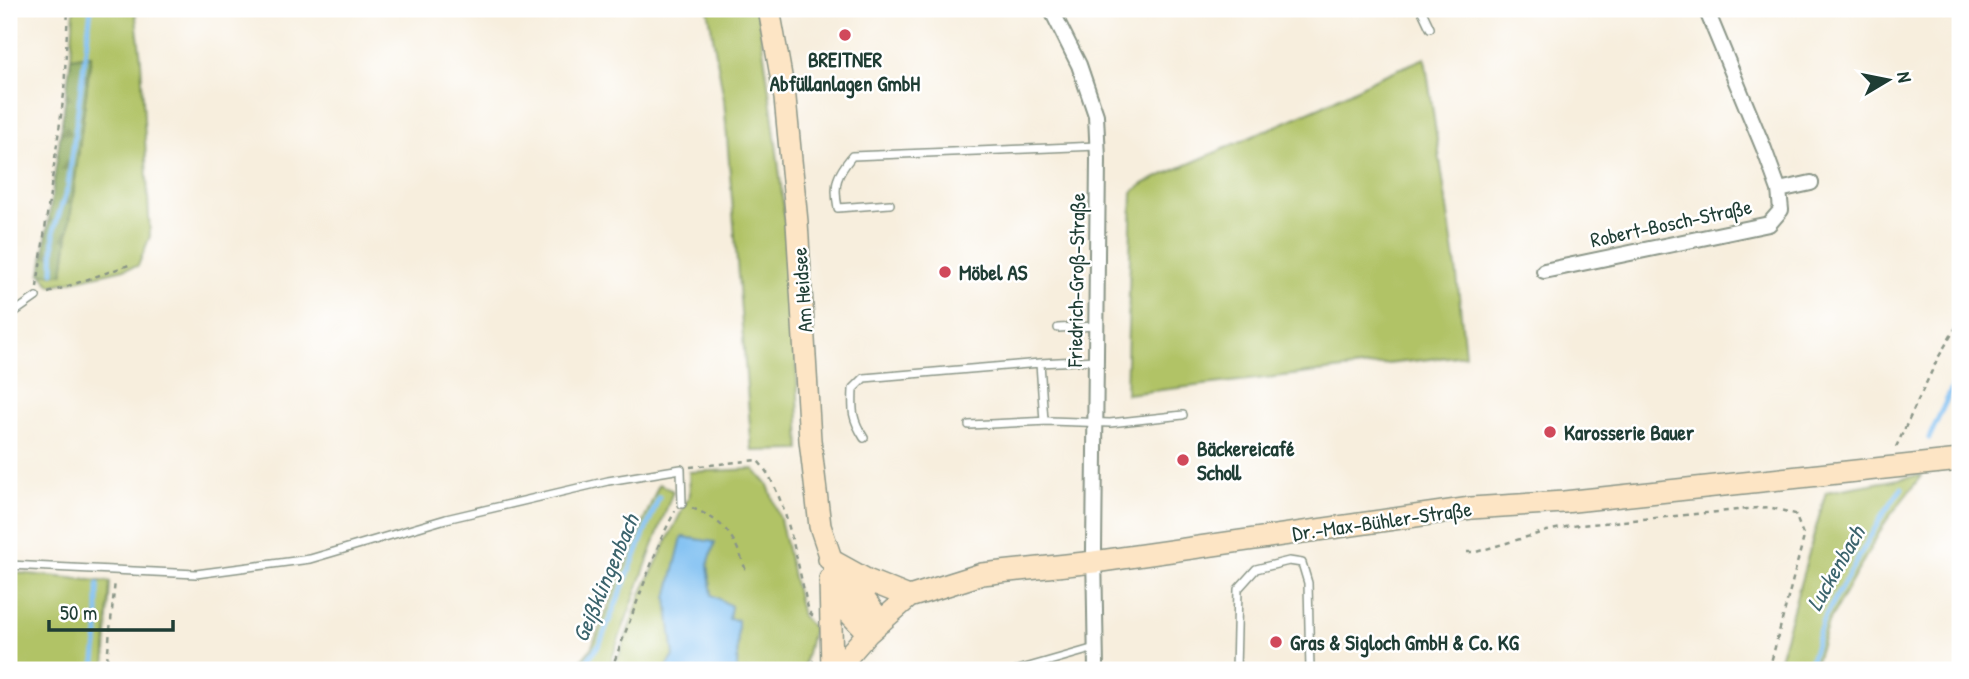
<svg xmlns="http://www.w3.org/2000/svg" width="1969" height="679" viewBox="0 0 1969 679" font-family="'Patrick Hand',sans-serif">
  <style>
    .grass { fill: #b1c366; stroke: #68804d; stroke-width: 2 }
    .forest { fill: url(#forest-firs); stroke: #567348; stroke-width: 2 }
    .water { fill: #7cbef1; stroke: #4e7e92; stroke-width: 2 }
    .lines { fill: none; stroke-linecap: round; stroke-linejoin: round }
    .stream { stroke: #7cbef1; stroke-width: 5 }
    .lane-casing { stroke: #8b9688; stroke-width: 10 }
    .street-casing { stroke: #8b9688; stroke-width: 18 }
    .secondary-casing { stroke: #8b9688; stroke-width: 24 }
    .path { stroke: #8b9688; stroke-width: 2.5; stroke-dasharray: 5 5; stroke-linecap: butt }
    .lane { stroke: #fff; stroke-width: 7 }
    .street { stroke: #fff; stroke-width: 14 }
    .secondary { stroke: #fde5c5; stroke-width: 21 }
    .poi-dot { fill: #d1495b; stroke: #fff; stroke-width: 2.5 }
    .labels { text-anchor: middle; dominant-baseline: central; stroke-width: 5; stroke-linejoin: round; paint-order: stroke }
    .poi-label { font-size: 21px; font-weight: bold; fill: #1f3d34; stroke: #fff; text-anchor: start }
    .street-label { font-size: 21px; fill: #1f3d34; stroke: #fff }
    .water-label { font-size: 23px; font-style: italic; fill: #3b646d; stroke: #fff }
  </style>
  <defs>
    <pattern id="forest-firs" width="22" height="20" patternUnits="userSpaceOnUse" patternTransform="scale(1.75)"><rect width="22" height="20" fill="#8ca95b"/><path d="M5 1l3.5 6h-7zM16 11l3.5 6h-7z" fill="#728b4c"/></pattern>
  </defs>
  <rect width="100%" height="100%" fill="#fff"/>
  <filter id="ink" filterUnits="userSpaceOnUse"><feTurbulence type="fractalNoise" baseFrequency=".0143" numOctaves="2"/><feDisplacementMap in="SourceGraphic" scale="14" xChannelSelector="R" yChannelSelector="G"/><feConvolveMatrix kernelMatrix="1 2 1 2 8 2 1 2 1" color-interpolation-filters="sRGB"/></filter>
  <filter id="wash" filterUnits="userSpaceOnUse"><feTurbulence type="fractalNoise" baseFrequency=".00686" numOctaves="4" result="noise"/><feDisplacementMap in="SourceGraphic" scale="28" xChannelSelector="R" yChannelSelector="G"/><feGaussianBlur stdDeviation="1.57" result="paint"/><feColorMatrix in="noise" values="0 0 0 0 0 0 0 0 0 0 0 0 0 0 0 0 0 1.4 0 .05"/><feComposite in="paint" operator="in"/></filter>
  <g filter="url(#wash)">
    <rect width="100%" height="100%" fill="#f7eedd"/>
    <path class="grass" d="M74,9H135L141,60L150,236L138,266L51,286L41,274H63L91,55L71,58Z
      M708,9H757C780,155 796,301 800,450L752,451L724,99Z
      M1425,58L1457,275L1465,355L1126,394L1132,192L1145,183L1322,106L1375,79Z
      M754,469L768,485L780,519L802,616L813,628L803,670H737L738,620L728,619L731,606L712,595L708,565L714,543L683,537L667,598L674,656L666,669L573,670L591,649L659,484L673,491L611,661L616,664L641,594L690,494L689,472Z
      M1922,475L1886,521L1828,623L1813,670H1776L1826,492Z
      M9,572L110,582L105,670H9Z"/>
    <path class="forest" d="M91,55L63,274H41L71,58Z"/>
    <path class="water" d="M682,537L715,542L708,565L712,595L731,606L729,619L738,620L737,670H665L674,656L667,598Z"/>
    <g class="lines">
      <path class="stream" d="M53,272L54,229L68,187L91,9
        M1929,438L1960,371
        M94,670L98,634V584
        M580,670L600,643L659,497
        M1808,670L1823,620L1882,516L1902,488"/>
    </g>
  </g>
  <g filter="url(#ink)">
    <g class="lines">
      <g class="lane-casing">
        <path id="lane" d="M1421,9L1430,28
          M890,204L838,208C833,183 837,175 852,156L1097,146
          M9,316L36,297
          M1058,328L1096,326
          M1044,421L1040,363L1096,360
          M969,425L1049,421L1110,423L1183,415
          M864,438C852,419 852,411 853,389L864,378L1040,363
          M9,565L196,574L310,559L446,519L608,481L681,469L682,504
          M1018,670L1095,648
          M1236,670L1238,589L1256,569L1289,561L1302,563L1308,583L1310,670"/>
      </g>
      <g class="street-casing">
        <path id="street" d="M1051,9L1079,65L1096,115L1098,159L1094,551L1096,670
          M1779,190L1811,183
          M1544,271L1769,224L1781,210L1779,190L1764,149L1706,9"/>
      </g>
      <g class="secondary-casing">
        <path id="secondary" d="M769,9L785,98L797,222L810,440L820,526L850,614L868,633
          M829,559L867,580L909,597
          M838,575L865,600L881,622
          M830,579L832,670
          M842,670L848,656L868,633L909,597L982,574L1094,562L1471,508L1564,502L1960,460"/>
      </g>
      <path class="path" d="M37,287L64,94L68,9
        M48,293L129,265
        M1896,447L1938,358L1960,320
        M690,467L757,460C787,490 798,570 809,612L813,616
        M692,508C728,523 735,538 747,574
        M1467,552H1476L1547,531L1571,526L1769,507L1795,514L1804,537L1769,670
        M106,670L115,581
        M611,670L661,539L675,511
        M809,670L813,660"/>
      <use href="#lane" class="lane"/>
      <use href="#street" class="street"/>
      <use href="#secondary" class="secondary"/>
    </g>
  </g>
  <g class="poi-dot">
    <circle cx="845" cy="35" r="7"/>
    <circle cx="945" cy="272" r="7"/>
    <circle cx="1550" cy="432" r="7"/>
    <circle cx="1183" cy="460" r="7"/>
    <circle cx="1276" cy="642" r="7"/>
  </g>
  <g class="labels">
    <g class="poi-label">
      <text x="845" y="59" text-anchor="middle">BREITNER<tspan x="845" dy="24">Abfüllanlagen GmbH</tspan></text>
      <text x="959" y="272">Möbel AS</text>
      <text x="1564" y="432">Karosserie Bauer</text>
      <text x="1197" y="448">Bäckereicafé<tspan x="1197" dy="24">Scholl</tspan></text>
      <text x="1290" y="642">Gras &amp; Sigloch GmbH &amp; Co. KG</text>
    </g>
    <g class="street-label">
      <text transform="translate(1671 223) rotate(-12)">Robert-Bosch-Straße</text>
      <text transform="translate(1076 280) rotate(-89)">Friedrich-Groß-Straße</text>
      <text transform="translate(802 290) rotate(-94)">Am Heidsee</text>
      <text transform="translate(1382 521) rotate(-8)">Dr.-Max-Bühler-Straße</text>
    </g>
    <g class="water-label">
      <text transform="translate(1835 568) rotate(-60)">Luckenbach</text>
      <text transform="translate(605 578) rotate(-67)">Geißklingenbach</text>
    </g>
  </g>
  <rect width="1969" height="679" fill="none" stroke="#fff" stroke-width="35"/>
  <g transform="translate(1888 80) rotate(80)" stroke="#ffffff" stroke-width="5" paint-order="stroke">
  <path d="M0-5L12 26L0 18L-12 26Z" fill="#1f3d34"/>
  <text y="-10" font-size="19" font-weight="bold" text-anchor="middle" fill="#1f3d34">N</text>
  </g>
  <path d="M49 620v10h124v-10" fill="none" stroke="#1f3d34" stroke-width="3.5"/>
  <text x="60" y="620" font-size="21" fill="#1f3d34" stroke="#ffffff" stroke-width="5" paint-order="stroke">50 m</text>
</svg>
